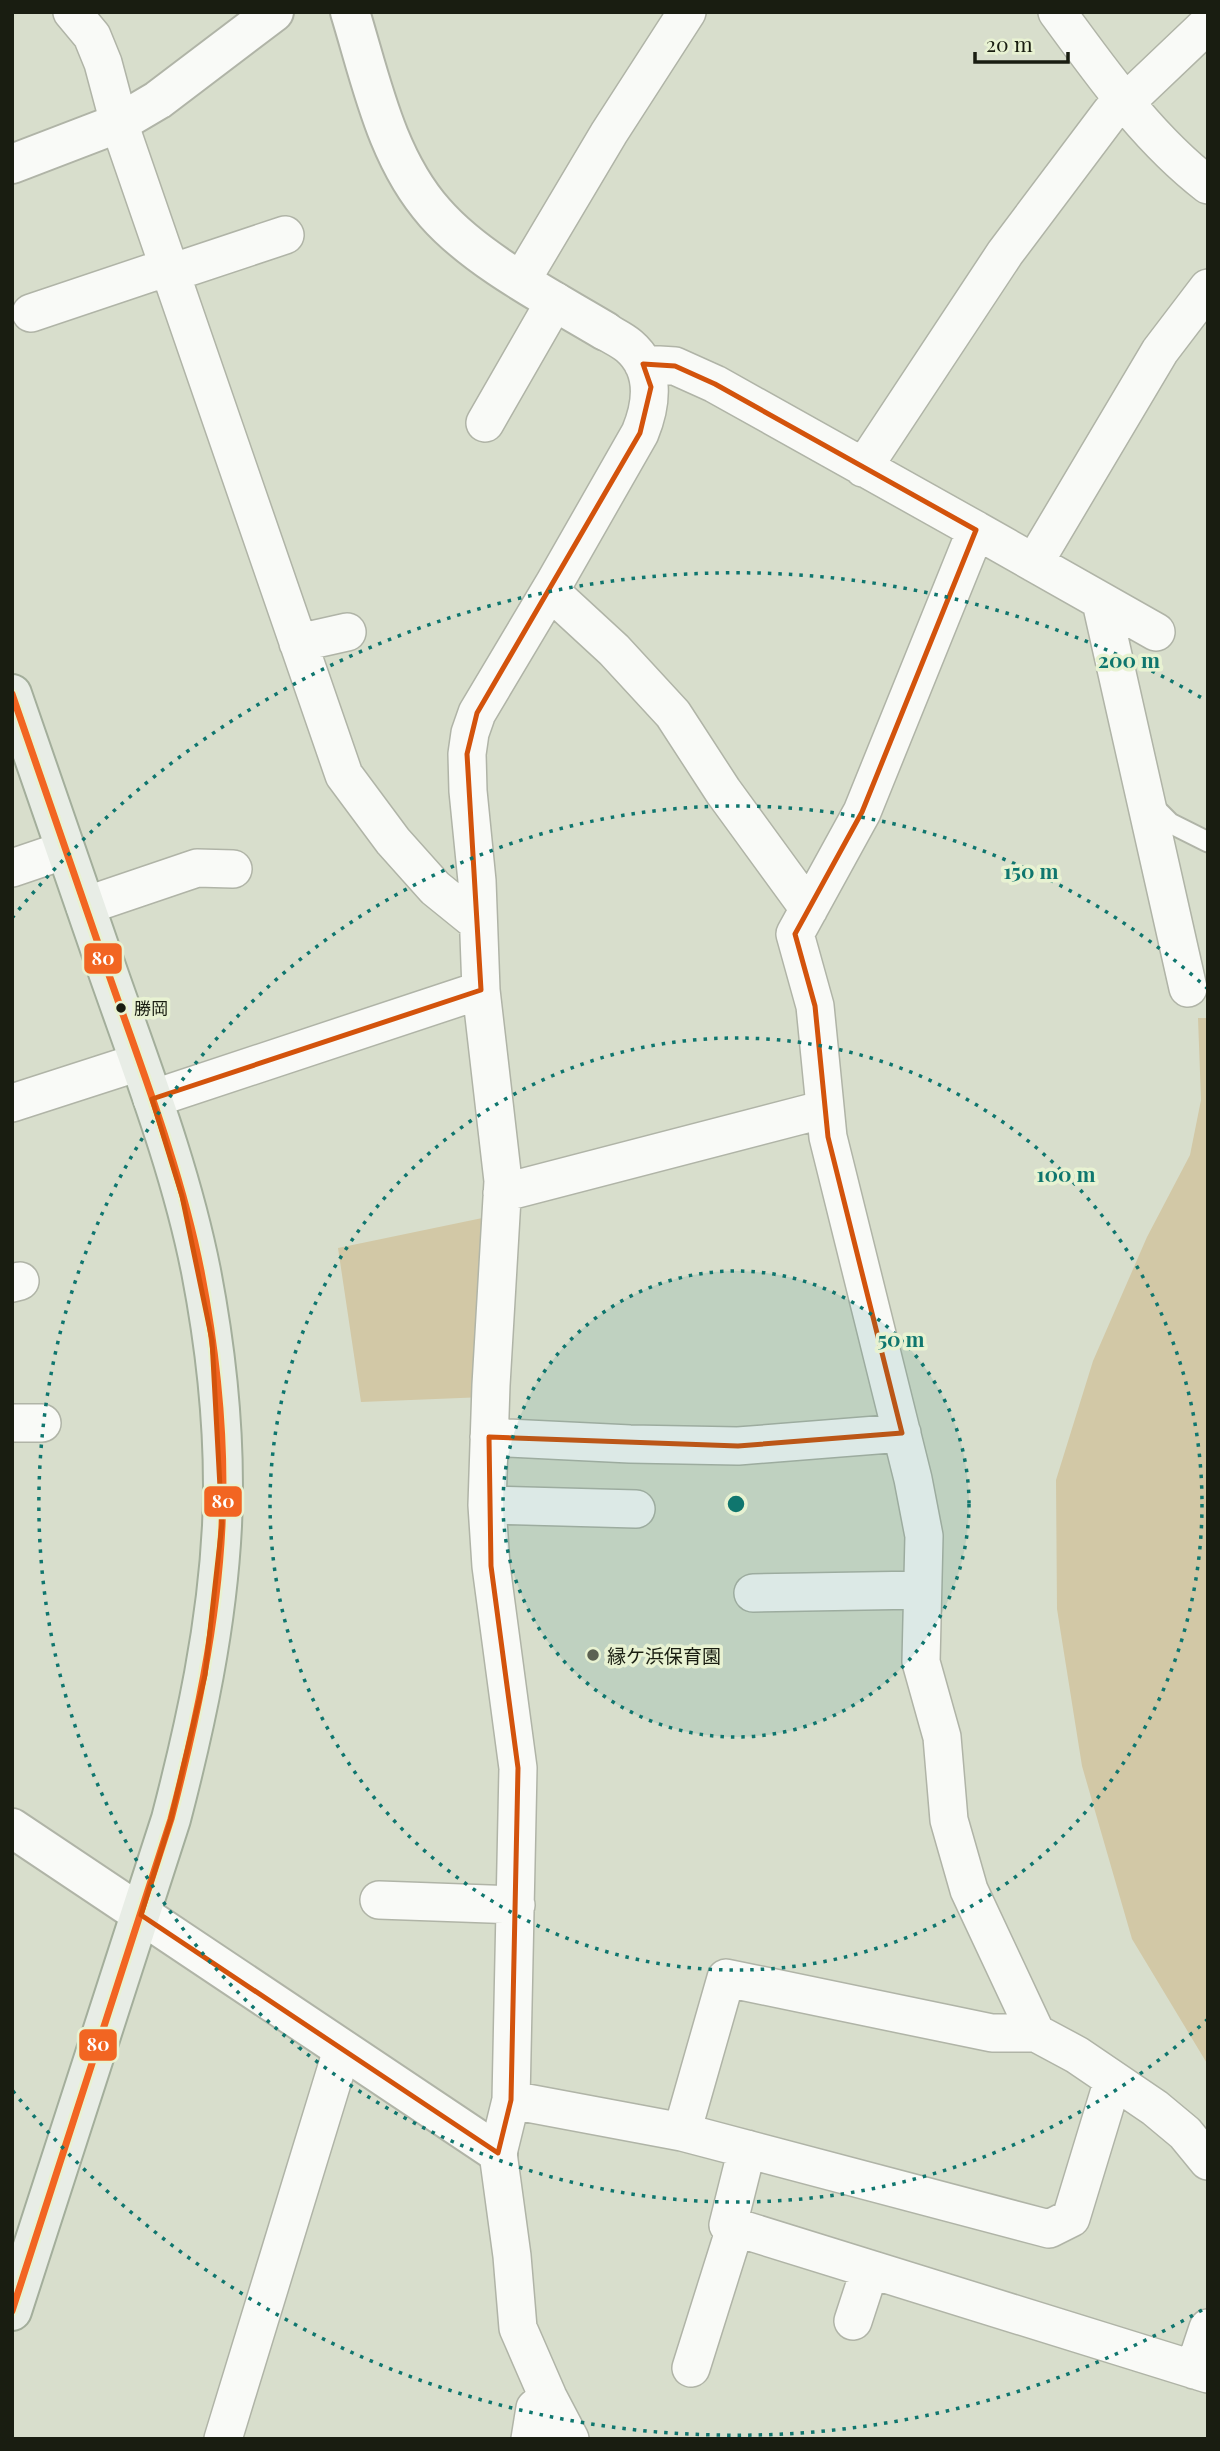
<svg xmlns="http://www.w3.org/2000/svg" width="1220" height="2451" viewBox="0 0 1220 2451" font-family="'Playfair Display','Noto Sans JP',serif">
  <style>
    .green { fill: #d2c8a6 }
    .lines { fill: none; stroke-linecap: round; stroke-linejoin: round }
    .lane-casing { stroke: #b0b4a7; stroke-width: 23 }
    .street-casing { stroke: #b0b4a7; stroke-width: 40 }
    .secondary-casing { stroke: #b0b4a7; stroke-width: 42 }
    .primary-casing { stroke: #a3ae9b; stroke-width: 42 }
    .lane { stroke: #f9faf7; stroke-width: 19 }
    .street { stroke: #f9faf7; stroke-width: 37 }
    .secondary { stroke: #f9faf7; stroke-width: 38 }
    .primary { stroke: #e8ede6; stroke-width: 38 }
    .bus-1-casing { stroke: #e8f2d2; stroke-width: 12 }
    .bus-1 { stroke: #f26522; stroke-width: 7 }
    .marked { fill: none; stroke: #d3530c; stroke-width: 5; stroke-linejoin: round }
    .ring { fill: none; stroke: #0f766e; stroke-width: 3.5; stroke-dasharray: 3.5 7 }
    .bus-dot { fill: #191d11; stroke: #e8f2d2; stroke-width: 2.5 }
    .poi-dot { fill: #5c6152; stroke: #e8f2d2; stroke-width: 2.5 }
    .labels { text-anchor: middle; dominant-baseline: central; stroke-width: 7; stroke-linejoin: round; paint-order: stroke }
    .bus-label { font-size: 17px; fill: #191d11; stroke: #e8f2d2; text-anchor: start }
    .poi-label { font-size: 19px; fill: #191d11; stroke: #e8f2d2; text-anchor: start }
    .centre { fill: #0f766e; stroke: #e8f2d2; stroke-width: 3.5 }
    .ring-label { font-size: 21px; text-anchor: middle; font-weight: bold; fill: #0f766e; stroke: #e8f2d2; stroke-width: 7; stroke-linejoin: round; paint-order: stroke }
    .line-badge { stroke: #e8f2d2; stroke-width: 2.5 }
    .badge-label { font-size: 19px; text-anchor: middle; font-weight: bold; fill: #fff }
  </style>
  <rect width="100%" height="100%" fill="#d8decc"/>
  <path class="green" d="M1198,1018H1208V2065L1132,1939L1082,1766L1057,1609L1056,1480L1093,1361L1147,1237L1190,1155L1201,1100Z
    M492,1216L485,1397L361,1402L338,1248Z"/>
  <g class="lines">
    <g class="lane-casing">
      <path id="lane" d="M1152,805L1170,823L1208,842"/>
    </g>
    <g class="street-casing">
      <path id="street" d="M72,12L92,36L103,63L119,123L344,775L393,841L435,888L477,922
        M1057,12C1102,73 1147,138 1208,185
        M171,273L285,235
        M521,281L609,133L687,12
        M31,313L168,267
        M643,364L675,366L715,384L976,530L862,812L795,934L815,1006L828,1137L913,1479L924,1536L921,1662L942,1737L949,1820L969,1890L1036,2033L1077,2055L1155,2108L1185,2133L1208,2161
        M485,423L555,301
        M863,468L1005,253L1111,112L1126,102L1208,24
        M976,530L1156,632
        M1034,563L1160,351L1208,288
        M550,591L614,650L673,714L723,791L809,909
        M1101,602L1188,988
        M298,643L347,632
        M12,868L65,850
        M85,906L197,868L233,869
        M152,1099L481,990
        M12,1103L139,1062
        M502,1193L825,1109
        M12,1283L20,1281
        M12,1423H42
        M489,1437L630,1444L738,1446L902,1433
        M487,1505L636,1509
        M753,1593L922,1590
        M379,1900L516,1905
        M511,2100L682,2132L1049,2229L1071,2218L1113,2080
        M682,2132L726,1978L992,2033H1036
        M747,2149L728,2225L1208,2374
        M853,2321L870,2269
        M691,2368L735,2228
        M1194,2370L1208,2328
        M223,2439L342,2050
        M530,2439L535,2408L548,2397
        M570,2439L548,2397L518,2328L512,2256L498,2153L511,2100L518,1768L491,1566L487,1505L491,1385L503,1181L481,990L477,881L468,791L467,754L470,733L477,713L555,582L640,433C652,404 656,369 629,346C622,340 613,336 605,331"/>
    </g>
    <g class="secondary-casing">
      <path id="secondary" d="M350,12C371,80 386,158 435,213C477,261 550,298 605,331
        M12,164L119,123L158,100L274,12
        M12,1828L498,2153"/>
    </g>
    <g class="primary-casing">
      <path id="primary" d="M12,694C44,788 76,882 109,975C143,1072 181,1170 201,1271C217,1354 226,1442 222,1526C217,1626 196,1723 171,1819L12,2311"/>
    </g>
    <use href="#lane" class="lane"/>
    <use href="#street" class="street"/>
    <use href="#secondary" class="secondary"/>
    <use href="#primary" class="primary"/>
    <g class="bus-1-casing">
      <path id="bus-1" d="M12,694C44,788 76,882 109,975C143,1072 181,1170 201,1271C217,1354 226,1442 222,1526C217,1626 196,1723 171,1819L12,2311"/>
    </g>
    <use href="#bus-1" class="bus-1"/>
  </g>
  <path class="marked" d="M643,364L675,366L715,384L976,530L862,812L795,934L815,1006L828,1137L902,1433L738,1446L489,1437L491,1566L518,1768L511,2100L498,2153L141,1915L171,1819L205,1675L222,1524L212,1340L182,1196L152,1099L481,990L467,754L477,713L640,433L651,387Z"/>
  <circle cx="736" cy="1504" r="233" fill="#0f766e" fill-opacity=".12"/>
  <g class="ring">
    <circle cx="736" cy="1504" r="233"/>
    <circle cx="736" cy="1504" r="466"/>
    <path d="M1208 2019A698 698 0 1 1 1208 989"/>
    <path d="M1202 2310A931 931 0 0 1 12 2090M12 918A931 931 0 0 1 1202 698"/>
  </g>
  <circle class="bus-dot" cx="121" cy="1008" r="6"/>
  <circle class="poi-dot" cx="593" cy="1655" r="7"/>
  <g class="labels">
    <g class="bus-label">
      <text x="134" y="1008">勝岡</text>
    </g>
    <g class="poi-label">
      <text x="607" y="1655">縁ケ浜保育園</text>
    </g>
  </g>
  <circle cx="736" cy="1504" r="10" class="centre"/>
  <g class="ring-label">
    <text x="1129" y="668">200 m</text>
    <text x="1031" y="879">150 m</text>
    <text x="1066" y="1182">100 m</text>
    <text x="901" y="1347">50 m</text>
  </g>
  <g class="line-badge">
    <rect x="83" y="942" width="40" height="33" rx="7" fill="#f26522"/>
    <rect x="203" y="1485" width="40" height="33" rx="7" fill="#f26522"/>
    <rect x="78" y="2028" width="40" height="34" rx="7" fill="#f26522"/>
  </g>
  <g class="badge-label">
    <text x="103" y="965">80</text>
    <text x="223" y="1508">80</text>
    <text x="98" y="2051">80</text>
  </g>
  <rect width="1220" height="2451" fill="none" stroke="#191d11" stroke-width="28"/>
  <path d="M975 52v10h93v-10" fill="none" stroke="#191d11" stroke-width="3.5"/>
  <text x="986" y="52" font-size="21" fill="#191d11" stroke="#e8f2d2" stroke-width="5" paint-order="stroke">20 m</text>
</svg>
